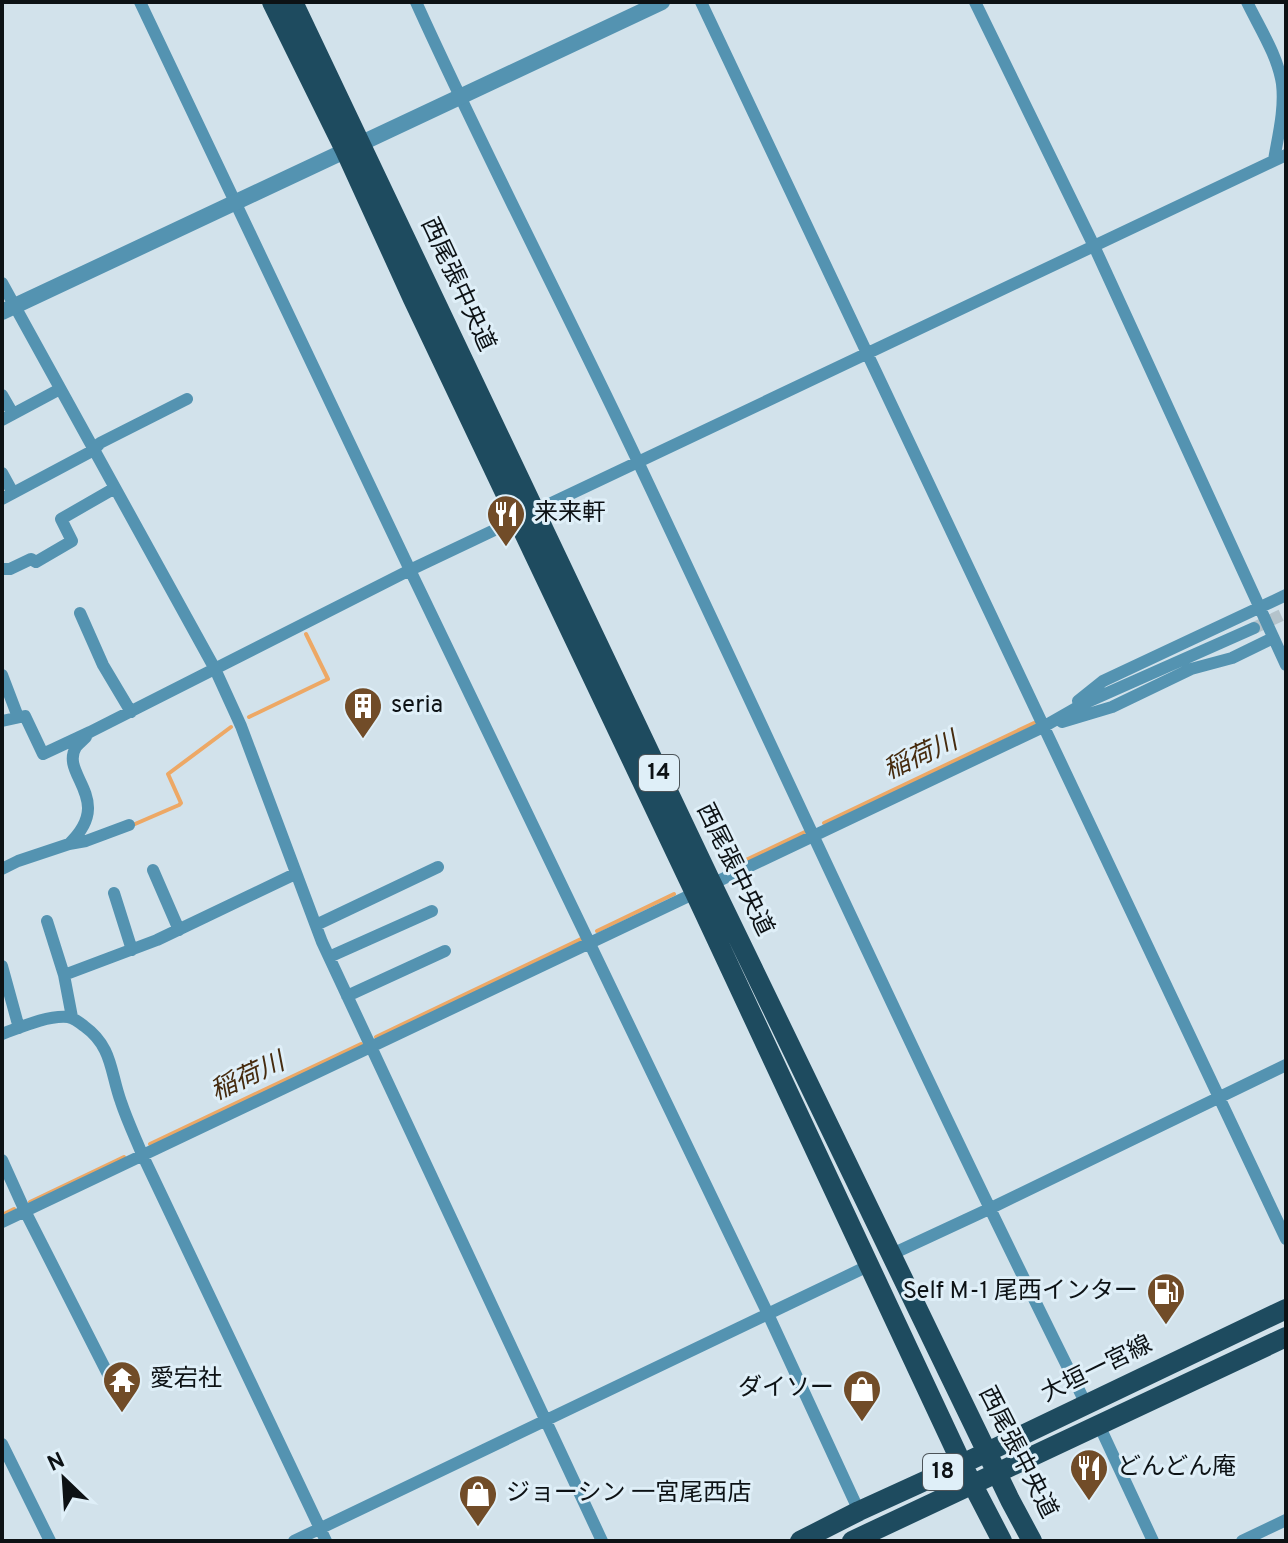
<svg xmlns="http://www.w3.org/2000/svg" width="1288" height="1543" viewBox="0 0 1288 1543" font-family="Overpass,'Noto Sans JP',sans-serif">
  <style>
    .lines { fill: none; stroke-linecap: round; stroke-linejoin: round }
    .stream { stroke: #eda865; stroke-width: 4 }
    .minor-tunnel { stroke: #b4c3cb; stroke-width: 12; stroke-dasharray: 12 6; stroke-linecap: butt }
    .minor { stroke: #5493b1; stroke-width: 12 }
    .tertiary { stroke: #5493b1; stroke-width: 16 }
    .primary { stroke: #1e4b5f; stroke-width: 20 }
    .labels { text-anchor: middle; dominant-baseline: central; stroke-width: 6; stroke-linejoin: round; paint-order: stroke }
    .shield { fill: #dfeff8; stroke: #4c5459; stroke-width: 2 }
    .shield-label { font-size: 22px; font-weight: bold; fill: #0d1215 }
    .street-label { font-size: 24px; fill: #0d1215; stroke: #dfeff8 }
    .poi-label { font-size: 24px; fill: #0d1215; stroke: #dfeff8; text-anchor: start }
    .water-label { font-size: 26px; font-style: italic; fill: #462b0e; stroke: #dfeff8 }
  </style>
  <rect width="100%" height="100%" fill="#d2e2eb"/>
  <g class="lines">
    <path class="stream" d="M249,717L328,679L306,634
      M824,823L1034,723
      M135,824L179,805L181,803L168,774L231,727
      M727,869L807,831
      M597,931L674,894
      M376,1037L581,939
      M150,1144L361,1044
      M30,1202L124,1157
      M2,1215L14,1209"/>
    <path class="minor-tunnel" d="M1254,628L1286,613"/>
    <path class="minor" d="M140,2L410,570L768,1314L859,1511
      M416,2C487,159 567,311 640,466C788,779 931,1094 1086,1404
      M701,2L1286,1239
      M975,2L1094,246L1286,665
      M1247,2C1259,27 1278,56 1282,84C1285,109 1278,136 1274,160
      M2,283L215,669L241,726L322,942L602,1541
      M2,395L13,414
      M2,420L60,389
      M2,473L13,493
      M2,499L94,450L100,443L187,399
      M2,569H10L31,559L36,562L72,541L61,519L115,488
      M80,613L103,665L131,712
      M2,675L18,717
      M1078,701L1103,681L1286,595
      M2,721L25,716L43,754L90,732L410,570L1286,155
      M1062,722L1112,707L1191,669L1232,658L1273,638
      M69,844C116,799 59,775 76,747C79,743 82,741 86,737
      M2,869L18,861L69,844L86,841L129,825
      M153,870L179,930
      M712,884L1043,727L1085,703L1254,628
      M114,893L132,950
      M47,921L64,975L72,1017
      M316,925L438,867
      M329,957L432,911
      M2,966L19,1028
      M64,975L157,940L295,874
      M347,996L445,951
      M2,1034C21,1027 48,1015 68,1017C74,1018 79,1022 84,1026C113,1047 110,1072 121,1102C127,1120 135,1137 142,1154L326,1541
      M2,1160L25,1211L116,1390
      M2,1222L695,893
      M890,1255L989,1209L1286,1065
      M1099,1425L1153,1541
      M2,1444L50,1541
      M294,1541L870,1265
      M1242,1541L1286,1520"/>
    <path class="tertiary" d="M2,312L662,2"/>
    <path class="primary" d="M272,2L345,150L413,299L695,893L962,1464L1002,1541
      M293,2L712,884L1010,1500L1032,1541
      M800,1541L859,1511L962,1464L1286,1309
      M852,1541L1286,1337"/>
  </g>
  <defs>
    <g id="restaurant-pin" transform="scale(2)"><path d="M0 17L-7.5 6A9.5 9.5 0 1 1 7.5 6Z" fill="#714c28" stroke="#dfeff8"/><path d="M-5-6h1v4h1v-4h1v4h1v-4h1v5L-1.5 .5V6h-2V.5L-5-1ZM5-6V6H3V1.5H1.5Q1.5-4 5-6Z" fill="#fff"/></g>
    <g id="building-pin" transform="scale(2)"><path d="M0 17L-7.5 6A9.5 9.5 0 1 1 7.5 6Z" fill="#714c28" stroke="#dfeff8"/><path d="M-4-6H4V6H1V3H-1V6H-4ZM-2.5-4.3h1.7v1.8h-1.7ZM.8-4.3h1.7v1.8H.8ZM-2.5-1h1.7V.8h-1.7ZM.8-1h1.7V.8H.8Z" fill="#fff"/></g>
    <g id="fuel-pin" transform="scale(2)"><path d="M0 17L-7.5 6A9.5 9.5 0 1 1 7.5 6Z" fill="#714c28" stroke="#dfeff8"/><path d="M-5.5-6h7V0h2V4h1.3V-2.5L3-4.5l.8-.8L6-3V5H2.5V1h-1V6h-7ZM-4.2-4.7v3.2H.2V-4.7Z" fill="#fff"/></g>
    <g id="temple-pin" transform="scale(2)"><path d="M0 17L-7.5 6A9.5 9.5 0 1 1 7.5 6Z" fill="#714c28" stroke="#dfeff8"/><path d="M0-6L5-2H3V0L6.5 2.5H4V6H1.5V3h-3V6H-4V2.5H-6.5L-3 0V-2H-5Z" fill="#fff"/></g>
    <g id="shop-pin" transform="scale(2)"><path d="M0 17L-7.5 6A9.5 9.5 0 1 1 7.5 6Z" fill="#714c28" stroke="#dfeff8"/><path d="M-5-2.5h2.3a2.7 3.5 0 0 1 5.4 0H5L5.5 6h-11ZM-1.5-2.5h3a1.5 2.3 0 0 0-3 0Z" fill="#fff"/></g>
  </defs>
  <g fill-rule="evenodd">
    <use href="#restaurant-pin" x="506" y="514"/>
    <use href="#building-pin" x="363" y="706"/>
    <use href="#fuel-pin" x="1166" y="1292"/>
    <use href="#temple-pin" x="122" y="1380"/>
    <use href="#shop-pin" x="862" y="1389"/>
    <use href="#restaurant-pin" x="1089" y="1468"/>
    <use href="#shop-pin" x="478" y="1494"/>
  </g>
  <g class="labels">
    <g class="shield">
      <rect x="639" y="755" width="40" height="36" rx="6"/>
      <rect x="923" y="1454" width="40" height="36" rx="6"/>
    </g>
    <g class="shield-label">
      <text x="659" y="773">14</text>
      <text x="943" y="1472">18</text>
    </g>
    <g class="street-label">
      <text transform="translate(457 285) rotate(65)">西尾張中央道</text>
      <text transform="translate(734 870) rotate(64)">西尾張中央道</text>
      <text transform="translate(1097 1370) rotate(-26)">大垣一宮線</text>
      <text transform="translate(1017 1453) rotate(63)">西尾張中央道</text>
    </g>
    <g class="poi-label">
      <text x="534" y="514">来来軒</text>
      <text x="391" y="706">seria</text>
      <text x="1138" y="1292" text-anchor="end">Self M-1 尾西インター</text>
      <text x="150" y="1380">愛宕社</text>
      <text x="834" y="1389" text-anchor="end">ダイソー</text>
      <text x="1117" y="1468">どんどん庵</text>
      <text x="506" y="1494">ジョーシン 一宮尾西店</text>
    </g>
    <g class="water-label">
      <text transform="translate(921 757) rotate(-25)">稲荷川</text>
      <text transform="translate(248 1078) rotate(-25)">稲荷川</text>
    </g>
  </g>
  <rect width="1288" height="1543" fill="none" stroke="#0d1215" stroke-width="8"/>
  <g transform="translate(64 1479) rotate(335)" stroke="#dfeff8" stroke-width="6" paint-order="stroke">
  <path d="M0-6L14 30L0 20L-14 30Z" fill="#0d1215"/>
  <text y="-12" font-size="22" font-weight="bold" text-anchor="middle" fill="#0d1215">N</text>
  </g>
</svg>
